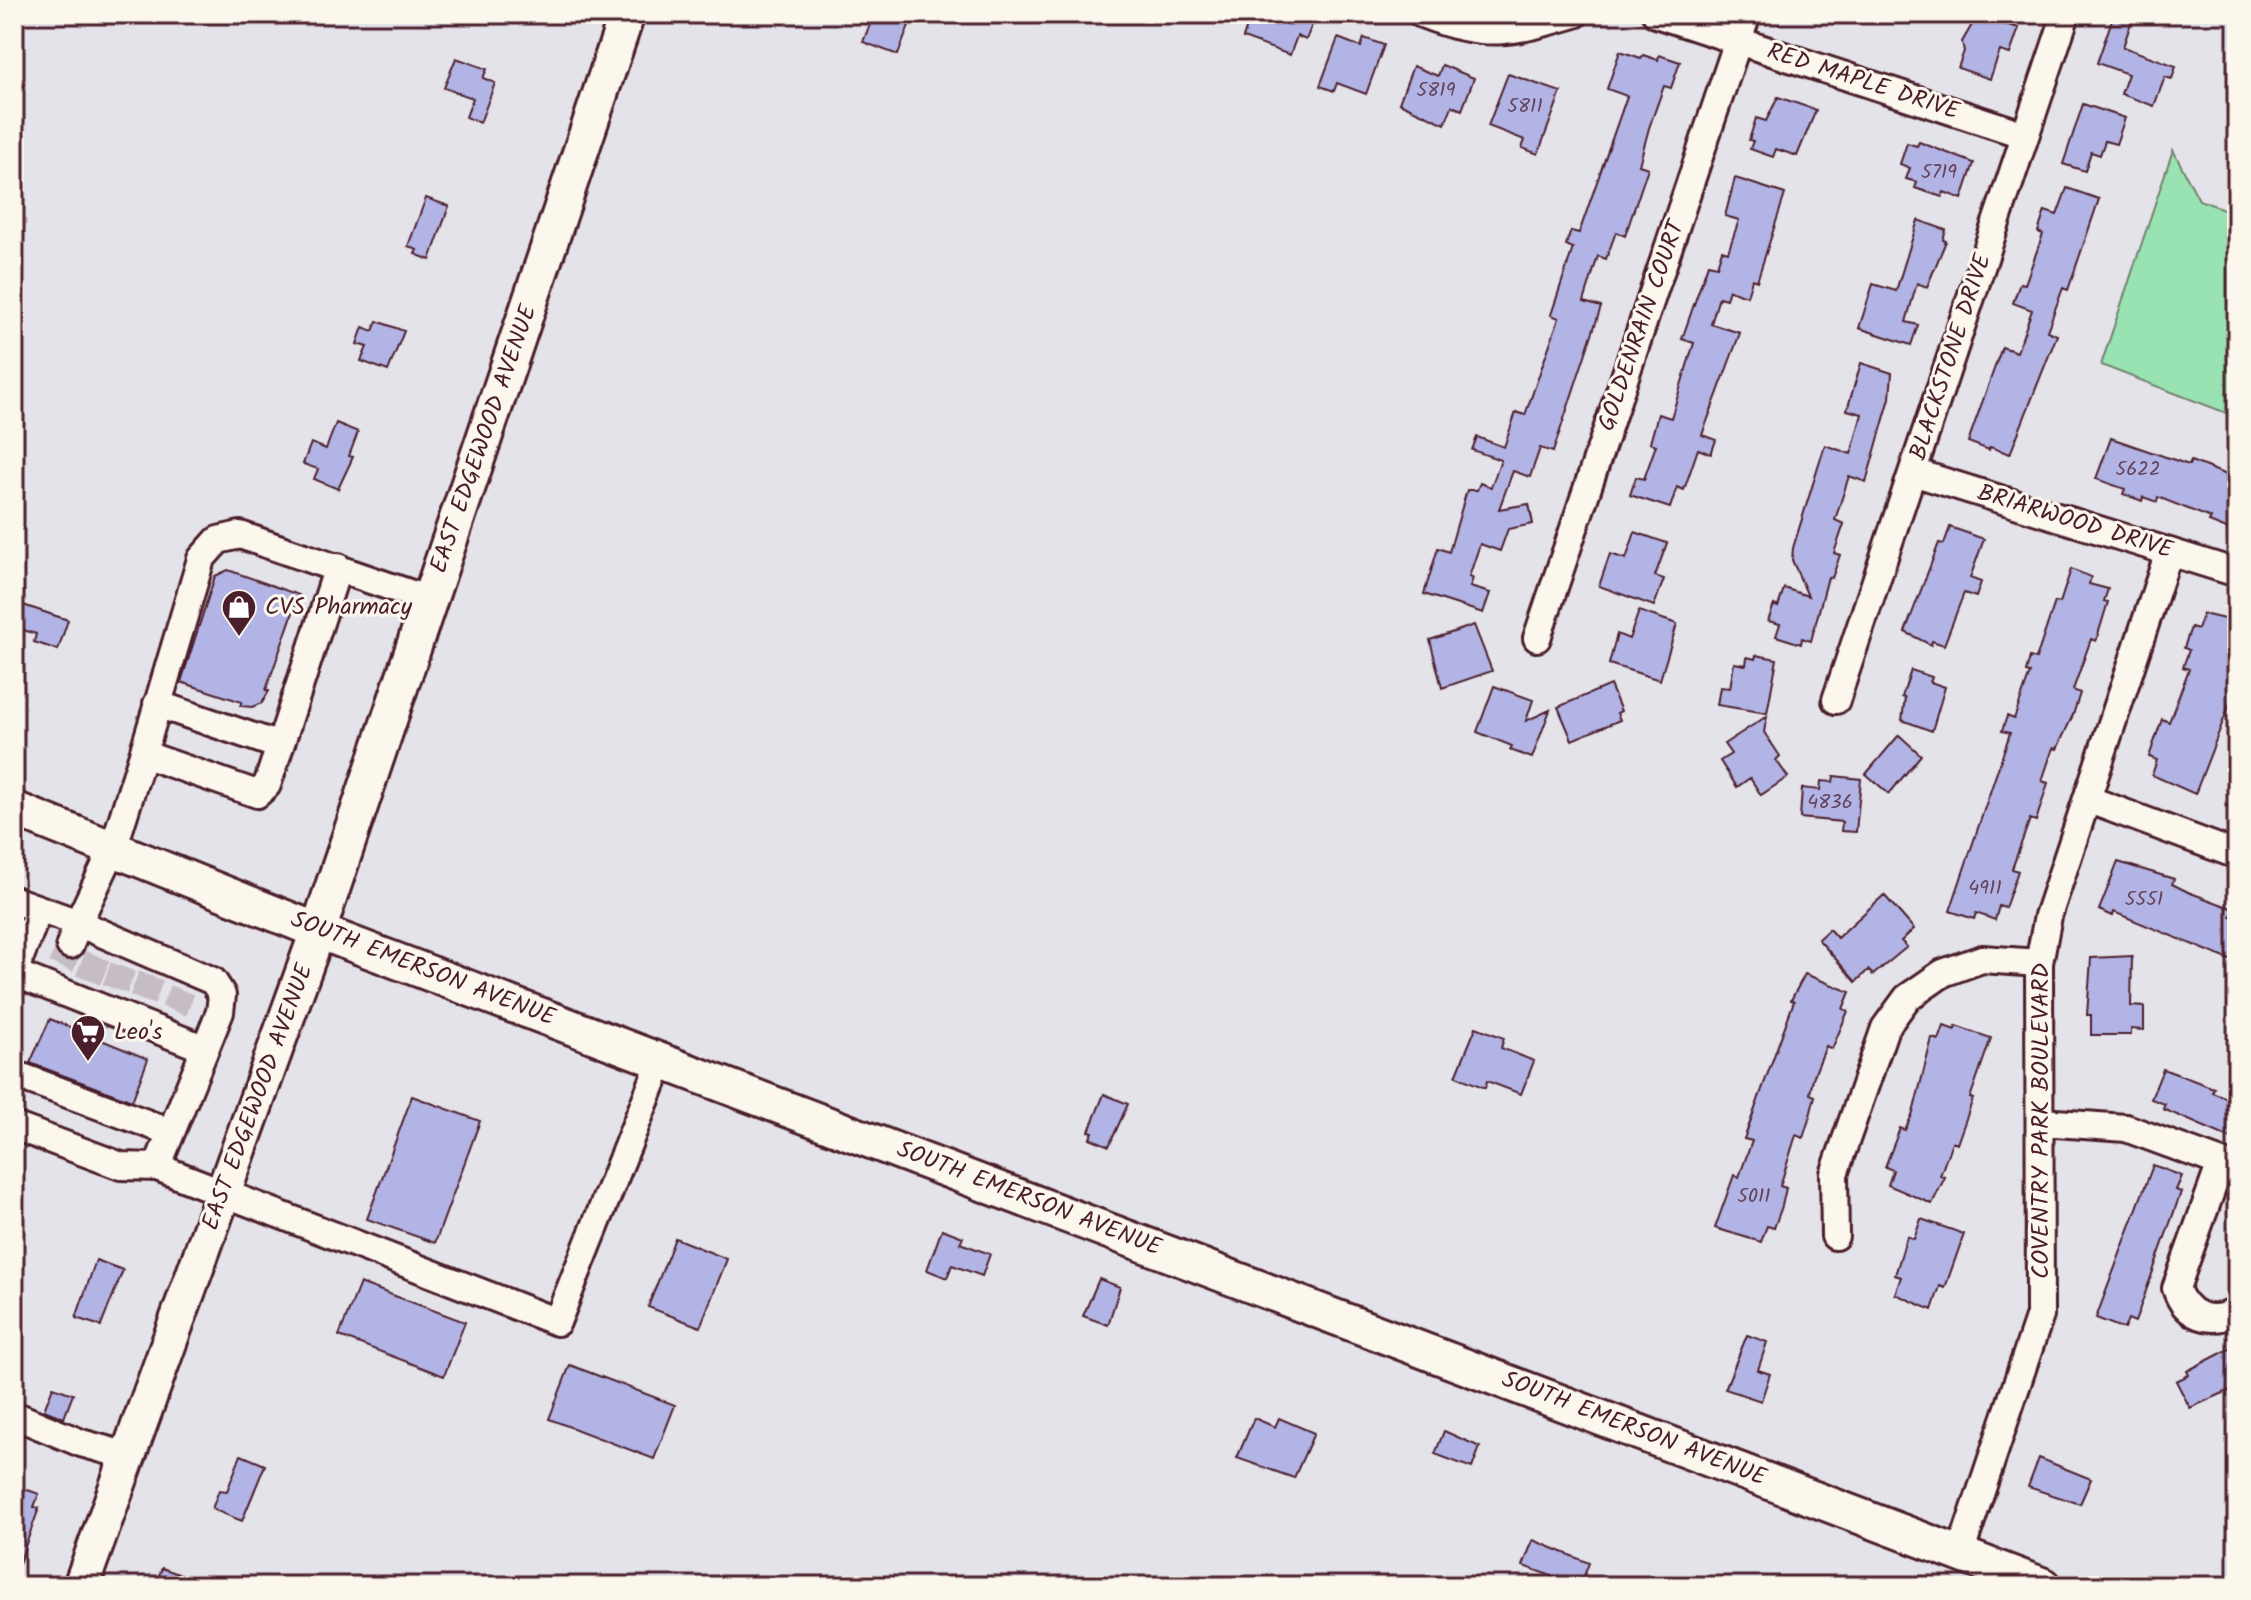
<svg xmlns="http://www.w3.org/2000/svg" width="2251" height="1600" viewBox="0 0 2251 1600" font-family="Kalam,sans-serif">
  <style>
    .green { fill: #99e3b2; stroke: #72816e; stroke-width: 2 }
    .building { fill: #b3b4e6; stroke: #4a1f2b; stroke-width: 2 }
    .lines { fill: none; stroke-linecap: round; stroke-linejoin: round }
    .minor-tunnel { stroke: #c6bcc4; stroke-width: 26; stroke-dasharray: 26 13; stroke-linecap: butt }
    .minor-casing { stroke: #4a1f2b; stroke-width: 32 }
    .major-casing { stroke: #4a1f2b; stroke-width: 40 }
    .minor { stroke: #fbf7ec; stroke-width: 26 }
    .major { stroke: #fbf7ec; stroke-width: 34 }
    .labels { text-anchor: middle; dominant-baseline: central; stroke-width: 6; stroke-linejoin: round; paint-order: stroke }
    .number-label { font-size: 20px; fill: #64445a }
    .street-label { font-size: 24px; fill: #4a1f2b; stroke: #fbf7ec }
    .poi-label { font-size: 24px; fill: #4a1f2b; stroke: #fbf7ec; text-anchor: start }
  </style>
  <rect width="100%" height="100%" fill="#e5e3ea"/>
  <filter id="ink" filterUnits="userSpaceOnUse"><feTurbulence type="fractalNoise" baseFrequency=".0125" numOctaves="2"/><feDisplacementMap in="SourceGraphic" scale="16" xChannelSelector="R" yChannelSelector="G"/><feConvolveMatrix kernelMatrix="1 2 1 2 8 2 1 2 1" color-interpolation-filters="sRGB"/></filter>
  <g filter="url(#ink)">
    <path class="green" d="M2173,150L2199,200L2237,214V417L2101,365Z"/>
    <path class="building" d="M874,14H913L898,55L863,42Z
      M1251,14H1306L1315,17L1306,40L1297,36L1290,55L1243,38Z
      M2114,14H2134L2123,47L2176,66L2172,79L2165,77L2154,106L2121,94L2128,74L2097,63Z
      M1977,16L2019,28L2010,54L2000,51L1990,79L1958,68L1964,51L1962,42Z
      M1338,38L1361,47L1364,38L1384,45L1366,94L1337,83L1334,91L1320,86Z
      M1620,51L1641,58L1643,55L1658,60L1659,55L1680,62L1671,88L1664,86L1649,128L1639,165L1648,168L1625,236L1616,232L1606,259L1598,256L1584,302L1601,307L1553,452L1540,448L1530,477L1513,471L1499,509L1529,504L1533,524L1508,529L1500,551L1480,544L1469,577L1473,578L1470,587L1490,593L1483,613L1424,594L1438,548L1449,552L1467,490H1477L1480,483L1491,487L1501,460L1472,450L1477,437L1504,447L1516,412L1525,415L1559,318L1551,315L1573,248L1566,245L1571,231L1579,233L1627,96L1607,89Z
      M456,58L487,69L483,78L495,83L480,123L466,117L473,98L444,88Z
      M1442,65L1474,78L1462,110L1452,106L1445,124L1399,103L1413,66L1438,76Z
      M1508,74L1561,92L1538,154L1522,148L1525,140L1488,126Z
      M1778,97L1816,110L1797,156L1776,149L1773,157L1750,149L1753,141L1749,140L1756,118L1766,121Z
      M2083,104L2125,118L2116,144L2105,141L2100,155L2091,152L2085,171L2063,164Z
      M1919,142L1974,163L1962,199L1944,192L1942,197L1915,188L1917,182L1906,179L1910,168L1900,164L1907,143L1917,146Z
      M1735,178L1785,194L1757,281L1752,279L1747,296L1729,290L1726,299L1719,297L1711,324L1740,333L1702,435L1716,440L1711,454L1698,449L1684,490L1677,487L1670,508L1630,495L1636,477L1644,479L1656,445L1650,443L1658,414L1671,418L1694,343L1682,339L1708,264L1717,266L1722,250L1728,252L1739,220L1725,216Z
      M2067,188L2099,199L2068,290L2063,288L2047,331L2057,335L2010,454L1990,447L1989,450L1968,442L2002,347L2017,352L2032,310L2013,303L2020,283L2025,284L2043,234L2038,232L2045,211L2057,215Z
      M426,198L449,206L430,260L415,254L417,250L408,246Z
      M1918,220L1946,230L1943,240L1946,241L1927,287L1917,283L1906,322L1918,325L1911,345L1859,328L1873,284L1896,291Z
      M377,321L404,331L388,371L361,361L367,347L357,344L363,327L373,331Z
      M1861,363L1892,373L1890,398L1866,482L1849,476L1835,520L1844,524L1834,553L1840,555L1832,578L1828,577L1811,641L1802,638L1801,644L1776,636L1780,624L1768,621L1774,605L1778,607L1784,588L1808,596L1792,560L1793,548L1825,445L1851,454L1862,414L1847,410Z
      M336,423L358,432L349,456L353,457L338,489L314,479L318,469L303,464L311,443L326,449Z
      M2111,438L2189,465L2191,461L2237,479V528L2231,526L2229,530L2209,522L2211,518L2158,497L2157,502L2143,497L2142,501L2123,494L2125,489L2096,479Z
      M1950,527L1984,539L1970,578L1981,582L1976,597L1964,593L1944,645L1932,641L1931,645L1905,632L1939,543L1944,544Z
      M1635,532L1667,543L1655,576L1664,579L1654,606L1599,586L1610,554L1626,559Z
      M2071,569L2091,577L2089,584L2108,589L2104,601L2108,602L2096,641L2091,639L2073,690L2080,693L2073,715L2057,749L2053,748L2042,781L2048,783L2036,821L2030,819L2012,869L2018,871L2005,908L1999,906L1995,920L1976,913L1974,919L1950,911L2010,733L2002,731L2007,716L2014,719L2030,673L2026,672L2030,657L2036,659L2055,602L2060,603Z
      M228,570L299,595L266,690L269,691L262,703L252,707L240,706L242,702L181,682L215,576Z
      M14,602L68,620L58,650L34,642L36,634L14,627Z
      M1639,611L1677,624L1660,680L1609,664L1617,634L1629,639Z
      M2203,614L2237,622V685L2195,794L2152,775L2157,760L2149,757L2162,719L2169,722L2189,669L2183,667L2189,650L2184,648L2191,627L2198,629Z
      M1474,625L1492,671L1442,688L1430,640Z
      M1756,655L1777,659L1767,713L1717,705L1720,687L1730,688L1734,663L1746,665L1747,657L1755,659Z
      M1911,670L1932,677L1930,682L1945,687L1932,731L1902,720L1905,698L1902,697Z
      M1610,685L1621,711L1617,713L1620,720L1572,740L1558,707Z
      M1494,686L1533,700L1526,721L1550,710L1532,758L1510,750L1512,746L1477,732Z
      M1767,716L1764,732L1780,756L1776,760L1788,777L1761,795L1750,778L1737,787L1720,761L1731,754L1724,744Z
      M1899,735L1921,755L1889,794L1866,774Z
      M1834,776L1861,779L1856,832L1841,831L1842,822L1800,818L1802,788L1820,790L1821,781L1833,782Z
      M2118,862L2174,879L2172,884L2188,892L2234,909L2231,916L2237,918V963L2114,912L2113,916L2099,910Z
      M1884,895L1914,929L1901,941L1907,947L1873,975L1868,970L1856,982L1818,939L1829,929L1837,938Z
      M2132,956L2131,1006L2144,1007V1030L2131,1029V1035H2091V1015H2087L2091,958Z
      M1805,974L1850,992L1843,1009L1848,1011L1832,1049L1826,1046L1813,1078L1810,1094L1815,1096L1810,1116L1803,1138L1796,1135L1780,1186L1786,1188L1782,1206L1774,1228L1767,1226L1761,1242L1715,1228L1734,1175L1739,1177L1752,1141L1744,1139L1794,1001L1791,1000Z
      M50,1019L148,1059L132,1101L30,1063Z
      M1944,1026L1955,1030L1956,1026L1991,1038L1970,1098L1973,1099L1957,1144L1952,1142L1940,1176L1945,1177L1932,1204L1888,1185L1893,1170L1885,1167L1900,1128L1905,1130L1913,1113L1932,1038L1939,1040Z
      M1476,1027L1504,1038L1501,1048L1534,1061L1521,1094L1487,1081L1485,1088L1456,1076Z
      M2163,1069L2214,1088L2212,1092L2237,1102V1141L2163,1109L2165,1104L2151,1099Z
      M1104,1094L1128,1104L1109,1146L1090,1138L1093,1132L1089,1131Z
      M412,1096L480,1121L435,1243L367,1219Z
      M2153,1165L2182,1176L2176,1190L2181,1192L2135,1322L2128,1319L2124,1329L2096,1318Z
      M1921,1219L1964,1234L1945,1288L1940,1286L1932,1310L1895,1294L1901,1277L1895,1275L1907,1236L1914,1239Z
      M942,1229L963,1237L960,1243L990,1254L982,1276L952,1265L947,1278L927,1270Z
      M675,1238L727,1259L700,1327L648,1307Z
      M96,1260L123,1270L101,1326L76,1318Z
      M1099,1279L1120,1287L1108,1325L1083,1316Z
      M360,1283L465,1322L444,1376L339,1336Z
      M1747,1335L1767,1342L1758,1370L1770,1374L1761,1401L1725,1389Z
      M2237,1345V1387L2190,1408L2176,1381L2189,1375L2187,1371Z
      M570,1365L675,1405L654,1459L549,1419Z
      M53,1387L73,1394L64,1418L44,1410Z
      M1254,1418L1275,1427L1279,1418L1314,1433L1294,1478L1237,1458Z
      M1444,1431L1480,1447L1472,1468L1435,1454Z
      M241,1455L265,1465L242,1521L212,1509L219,1490L227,1491Z
      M2039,1458L2091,1479L2080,1504L2028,1487Z
      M14,1485L39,1494L34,1507L39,1508L16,1572Z
      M1533,1540L1589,1563L1580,1586L1523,1566Z
      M162,1568L206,1584V1586H155Z"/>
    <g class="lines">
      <path class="minor-tunnel" d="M61,967L70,945
        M88,980L98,955
        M115,989L123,967
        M142,1000L151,976
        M174,1011L182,990"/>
      <g class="minor-casing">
        <path id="minor" d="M1422,14C1487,39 1510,33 1575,14
          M1656,14L2025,135
          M1913,472L2237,573
          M1537,638L1747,14
          M1836,700L2066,14
          M280,746L338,567
          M143,754L201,559L218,540L240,535L429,600
          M2087,799L2237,855
          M14,900L78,923L113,849L143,754L257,794L267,785L280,746L157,704
          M70,945L78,923L213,981L222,995L220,1012L157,1167
          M14,972L39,909
          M14,973L203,1048
          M14,1074L170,1132
          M2042,1122L2126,1128L2235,1168
          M14,1126L121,1166L157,1167L557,1322L662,1059
          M2221,1163L2176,1288C2185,1316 2210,1326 2237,1311
          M1835,1236L1834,1174L1885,1028L1907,998L1943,973L1982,959L2039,963
          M14,1415L81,1443L128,1456
          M1960,1554L2040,1315L2039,963L2048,916L2169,552"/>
      </g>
      <g class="major-casing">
        <path id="major" d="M14,809L318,931L2044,1586
          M81,1586L318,931L627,14"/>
      </g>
      <use href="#minor" class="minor"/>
      <use href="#major" class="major"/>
    </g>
  </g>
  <defs>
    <g id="shop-pin" transform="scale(1.8)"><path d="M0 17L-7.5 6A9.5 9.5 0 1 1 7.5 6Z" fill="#4a1f2b" stroke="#fbf7ec"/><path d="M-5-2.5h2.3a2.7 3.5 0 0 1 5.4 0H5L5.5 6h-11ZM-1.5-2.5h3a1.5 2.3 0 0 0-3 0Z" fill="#fff"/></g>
    <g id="supermarket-pin" transform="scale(1.8)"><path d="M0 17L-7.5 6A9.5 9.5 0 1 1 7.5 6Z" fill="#4a1f2b" stroke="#fbf7ec"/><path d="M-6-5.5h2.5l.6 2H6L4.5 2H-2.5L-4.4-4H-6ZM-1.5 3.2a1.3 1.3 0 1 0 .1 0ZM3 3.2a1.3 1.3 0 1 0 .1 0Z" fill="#fff"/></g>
  </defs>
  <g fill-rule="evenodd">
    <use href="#shop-pin" x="239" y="607"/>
    <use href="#supermarket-pin" x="88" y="1032"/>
  </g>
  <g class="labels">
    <g class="number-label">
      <text x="1436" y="91">5819</text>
      <text x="1525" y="107">5811</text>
      <text x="1939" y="173">5719</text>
      <text x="2138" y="470">5622</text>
      <text x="1830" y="803">4836</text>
      <text x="1985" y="889">4911</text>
      <text x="2144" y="900">5551</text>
      <text x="1754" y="1197">5011</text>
    </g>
    <g class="street-label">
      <text transform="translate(1863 82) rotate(18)">RED MAPLE DRIVE</text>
      <text transform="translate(1642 326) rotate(-71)">GOLDENRAIN COURT</text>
      <text transform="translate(1951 357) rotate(-72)">BLACKSTONE DRIVE</text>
      <text transform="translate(484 439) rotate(-71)">EAST EDGEWOOD AVENUE</text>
      <text transform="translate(2075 522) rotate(17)">BRIARWOOD DRIVE</text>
      <text transform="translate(423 969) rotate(21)">SOUTH EMERSON AVENUE</text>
      <text transform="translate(258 1097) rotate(-70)">EAST EDGEWOOD AVENUE</text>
      <text transform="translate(2041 1121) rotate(-90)">COVENTRY PARK BOULEVARD</text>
      <text transform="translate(1029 1199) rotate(21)">SOUTH EMERSON AVENUE</text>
      <text transform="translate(1634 1429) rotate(21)">SOUTH EMERSON AVENUE</text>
    </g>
    <g class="poi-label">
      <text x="265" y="607">CVS Pharmacy</text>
      <text x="114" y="1032">Leo's</text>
    </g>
  </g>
  <rect width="2251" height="1600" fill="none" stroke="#fbf7ec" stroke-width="48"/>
  <rect x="24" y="24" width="2203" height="1552" fill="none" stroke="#4a1f2b" stroke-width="3" filter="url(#ink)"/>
</svg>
